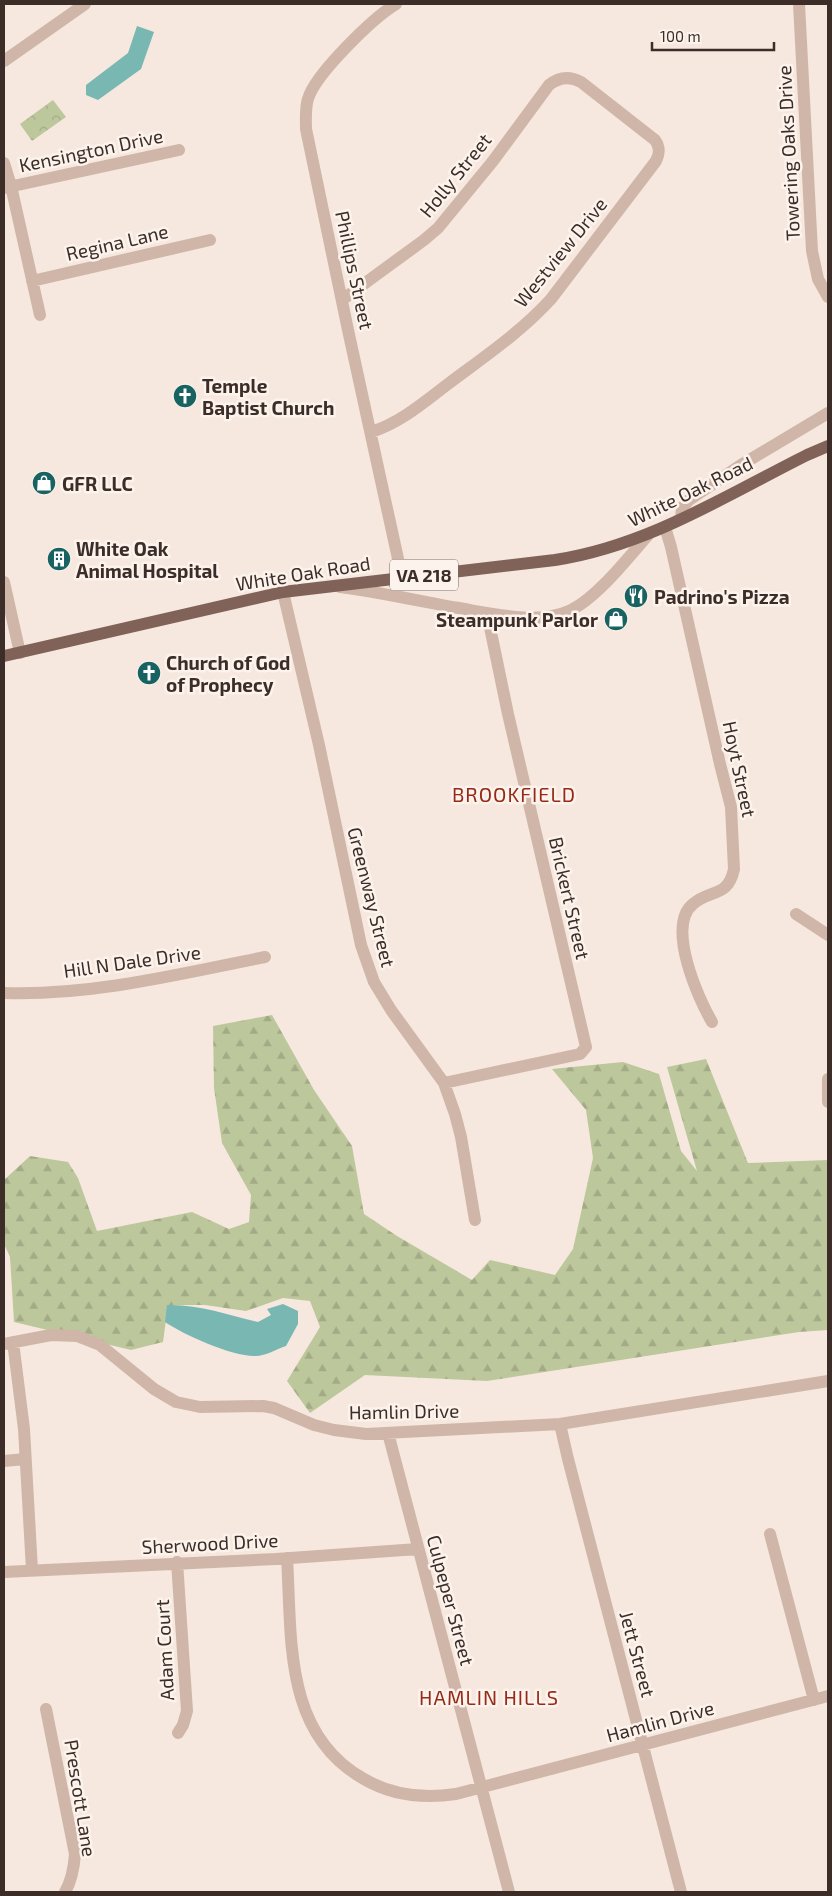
<svg xmlns="http://www.w3.org/2000/svg" width="832" height="1896" viewBox="0 0 832 1896" font-family="'Exo 2',sans-serif">
  <style>
    .forest { fill: url(#forest-firs) }
    .park { fill: url(#park-crowns) }
    .water { fill: #79b7b3 }
    .lines { fill: none; stroke-linecap: round; stroke-linejoin: round }
    .minor { stroke: #d0b6a8; stroke-width: 12 }
    .major { stroke: #806258; stroke-width: 12 }
    .labels { text-anchor: middle; dominant-baseline: central; stroke-width: 5; stroke-linejoin: round; paint-order: stroke }
    .shield { fill: #fcf3ec; stroke: #766864; stroke-width: 1 }
    .shield-label { font-size: 18px; font-weight: bold; fill: #3c2d29 }
    .street-label { font-size: 19px; fill: #3c2d29; stroke: #fcf3ec }
    .poi-label { font-size: 19px; font-weight: bold; fill: #3c2d29; stroke: #fcf3ec; text-anchor: start }
    .neighbourhood-label { font-size: 20px; letter-spacing: 1px; fill: #962917; stroke: #fcf3ec }
  </style>
  <defs>
    <pattern id="forest-firs" width="22" height="20" patternUnits="userSpaceOnUse" patternTransform="scale(1.25)"><rect width="22" height="20" fill="#bdc79c"/><path d="M5 1l3.5 6h-7zM16 11l3.5 6h-7z" fill="#a3ab86"/></pattern>
    <pattern id="park-crowns" width="20" height="18" patternUnits="userSpaceOnUse" patternTransform="scale(1.25)"><rect width="20" height="18" fill="#bdc79c"/><path d="M2 6a3 3 0 1 1 6 0M12 15a3 3 0 1 1 6 0" fill="none" stroke="#a3ab86"/></pattern>
  </defs>
  <rect width="100%" height="100%" fill="#f6e8de"/>
  <path class="forest" d="M272,1015L314,1090L352,1146L364,1214L397,1236L472,1280L490,1260L555,1275L573,1249L593,1158L586,1110L552,1069L623,1062L659,1074L681,1151L697,1171L667,1067L706,1059L748,1163L828,1160V1330L799,1332L487,1381L365,1375L310,1413L287,1381L320,1327L310,1301L283,1298L246,1311L205,1305H168L163,1342L131,1350L14,1322L10,1257L4,1244V1180L30,1156L68,1162L78,1178L97,1231L192,1212L229,1229L249,1222L251,1195L222,1143L214,1088L213,1026Z"/>
  <path class="park" d="M53,100L66,117L32,141L20,124Z"/>
  <path class="water" d="M137,26L154,32L141,69L98,100L86,95V85L128,53Z
    M283,1304L298,1311V1324L286,1346C277,1349 265,1356 256,1356C233,1357 184,1335 165,1322L167,1305C198,1304 229,1315 258,1322L271,1315L267,1309Z"/>
  <g class="lines">
    <path class="minor" d="M396,4C374,17 315,74 308,99C305,108 306,119 306,129L348,330L402,577
      M799,4L812,251L818,279L828,297
      M4,61L85,4
      M4,163L11,186L40,315
      M4,188L179,150
      M32,281L210,240
      M342,300L424,240L438,228L493,161L549,85C559,77 570,76 581,82L655,140C660,147 660,153 656,161L551,299C521,332 484,357 448,384C423,403 400,423 371,432
      M681,519L682,508L689,500L741,465L828,413
      M665,527L671,547L720,764L731,807L734,869C728,898 710,889 693,904C666,926 698,998 712,1022
      M4,582L20,653
      M340,587C378,592 415,600 452,607C486,612 537,626 569,611C596,599 628,558 648,535
      M283,592L319,745L361,945L374,982L391,1010L444,1083L455,1114L461,1137L475,1220
      M796,914L828,935
      M4,993C92,996 179,974 265,957
      M828,1079V1102
      M444,1083L580,1054L586,1047L508,714L487,613
      M13,1342L24,1429L32,1570
      M4,1344L51,1335L77,1336L100,1345L154,1389L176,1402L200,1407L263,1406L274,1408L314,1425L334,1430L366,1434L560,1424L828,1381
      M560,1424L568,1459L681,1892
      M388,1433L509,1892
      M4,1461L25,1459
      M770,1534L814,1700
      M287,1558C292,1638 283,1734 364,1779C393,1796 423,1799 456,1794L828,1696
      M177,1562L187,1711L183,1725L178,1733
      M4,1572L276,1559L418,1549
      M46,1709L75,1854C74,1868 72,1880 65,1892"/>
    <path class="major" d="M4,656L283,592L555,560C647,546 725,496 807,455L828,446"/>
  </g>
  <defs>
    <g id="church-disc" transform="scale(1.25)"><circle r="9.5" fill="#186361" stroke="#fcf3ec"/><path d="M-1.2-6h2.4v3.5h3.3v2.4h-3.3V6h-2.4V-.1h-3.3v-2.4h3.3Z" fill="#fff"/></g>
    <g id="shop-disc" transform="scale(1.25)"><circle r="9.5" fill="#186361" stroke="#fcf3ec"/><path d="M-5-2.5h2.3a2.7 3.5 0 0 1 5.4 0H5L5.5 6h-11ZM-1.5-2.5h3a1.5 2.3 0 0 0-3 0Z" fill="#fff"/></g>
    <g id="building-disc" transform="scale(1.25)"><circle r="9.5" fill="#186361" stroke="#fcf3ec"/><path d="M-4-6H4V6H1V3H-1V6H-4ZM-2.5-4.3h1.7v1.8h-1.7ZM.8-4.3h1.7v1.8H.8ZM-2.5-1h1.7V.8h-1.7ZM.8-1h1.7V.8H.8Z" fill="#fff"/></g>
    <g id="restaurant-disc" transform="scale(1.25)"><circle r="9.5" fill="#186361" stroke="#fcf3ec"/><path d="M-5-6h1v4h1v-4h1v4h1v-4h1v5L-1.5 .5V6h-2V.5L-5-1ZM5-6V6H3V1.5H1.5Q1.5-4 5-6Z" fill="#fff"/></g>
  </defs>
  <g fill-rule="evenodd">
    <use href="#church-disc" x="185" y="396"/>
    <use href="#shop-disc" x="44" y="483"/>
    <use href="#building-disc" x="59" y="559"/>
    <use href="#restaurant-disc" x="636" y="596"/>
    <use href="#shop-disc" x="616" y="619"/>
    <use href="#church-disc" x="149" y="673"/>
  </g>
  <g class="labels">
    <rect class="shield" x="390" y="559.5" width="68" height="31" rx="4"/>
    <g class="shield-label">
      <text x="424" y="575">VA 218</text>
    </g>
    <g class="street-label">
      <text transform="translate(91 150) rotate(-12)">Kensington Drive</text>
      <text transform="translate(788 153) rotate(-93)">Towering Oaks Drive</text>
      <text transform="translate(455 175) rotate(-51)">Holly Street</text>
      <text transform="translate(117 242) rotate(-13)">Regina Lane</text>
      <text transform="translate(560 252) rotate(-51)">Westview Drive</text>
      <text transform="translate(355 270) rotate(78)">Phillips Street</text>
      <text transform="translate(690 491) rotate(-26)">White Oak Road</text>
      <text transform="translate(303 573) rotate(-9)">White Oak Road</text>
      <text transform="translate(740 769) rotate(78)">Hoyt Street</text>
      <text transform="translate(372 897) rotate(76)">Greenway Street</text>
      <text transform="translate(570 898) rotate(77)">Brickert Street</text>
      <text transform="translate(132 961) rotate(-8)">Hill N Dale Drive</text>
      <text transform="translate(404 1411) rotate(-1)">Hamlin Drive</text>
      <text transform="translate(210 1543) rotate(-3)">Sherwood Drive</text>
      <text transform="translate(451 1600) rotate(75)">Culpeper Street</text>
      <text transform="translate(164 1650) rotate(-93)">Adam Court</text>
      <text transform="translate(638 1654) rotate(75)">Jett Street</text>
      <text transform="translate(660 1721) rotate(-15)">Hamlin Drive</text>
      <text transform="translate(81 1798) rotate(81)">Prescott Lane</text>
    </g>
    <g class="poi-label">
      <text x="202" y="385">Temple<tspan x="202" dy="22">Baptist Church</tspan></text>
      <text x="62" y="483">GFR LLC</text>
      <text x="76" y="548">White Oak<tspan x="76" dy="22">Animal Hospital</tspan></text>
      <text x="654" y="596">Padrino's Pizza</text>
      <text x="598" y="619" text-anchor="end">Steampunk Parlor</text>
      <text x="166" y="662">Church of God<tspan x="166" dy="22">of Prophecy</tspan></text>
    </g>
    <g class="neighbourhood-label">
      <text x="514" y="794">BROOKFIELD</text>
      <text x="489" y="1697">HAMLIN HILLS</text>
    </g>
  </g>
  <rect width="832" height="1896" fill="none" stroke="#3c2d29" stroke-width="10"/>
  <path d="M652 42v8h122v-8" fill="none" stroke="#3c2d29" stroke-width="2.5"/>
  <text x="660" y="42" font-size="15" fill="#3c2d29" stroke="#fcf3ec" stroke-width="4" paint-order="stroke">100 m</text>
</svg>
